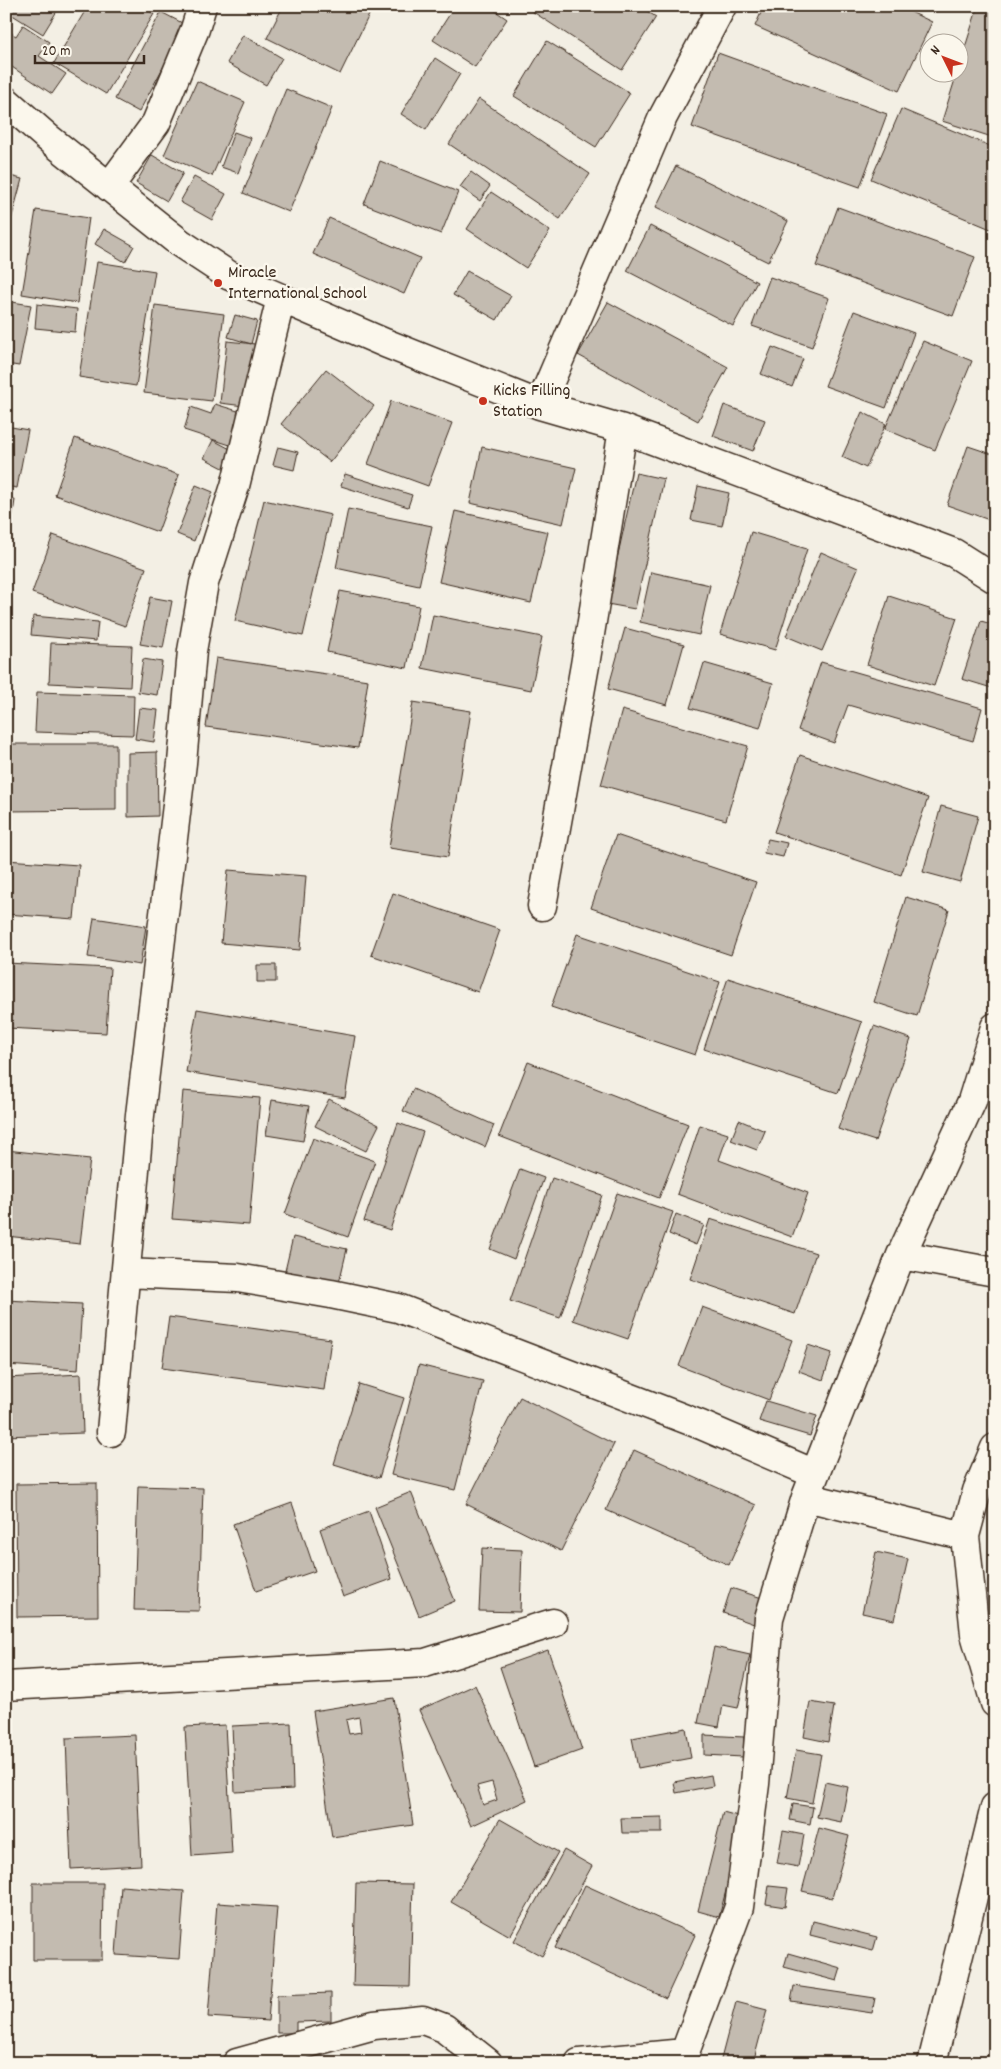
<svg xmlns="http://www.w3.org/2000/svg" width="1001" height="2069" viewBox="0 0 1001 2069" font-family="Dekko,sans-serif">
  <style>
    .building { fill: #c3bbb0; stroke: #3b2a1e; fill-rule: evenodd }
    .lines { fill: none; stroke-linecap: round; stroke-linejoin: round }
    .minor-casing { stroke: #3b2a1e; stroke-width: 31 }
    .highway-casing { stroke: #3b2a1e; stroke-width: 31 }
    .minor { stroke: #fbf7ec; stroke-width: 28 }
    .highway { stroke: #fbf7ec; stroke-width: 28 }
    .poi-dot { fill: #c8321e; stroke: #fbf7ec; stroke-width: 2 }
    .labels { text-anchor: middle; dominant-baseline: central; stroke-width: 5; stroke-linejoin: round; paint-order: stroke }
    .poi-label { font-size: 18px; fill: #3b2a1e; stroke: #fbf7ec; text-anchor: start }
  </style>
  <rect width="100%" height="100%" fill="#f3efe4"/>
  <filter id="ink" filterUnits="userSpaceOnUse"><feTurbulence type="fractalNoise" baseFrequency=".02" numOctaves="2"/><feDisplacementMap in="SourceGraphic" scale="10" xChannelSelector="R" yChannelSelector="G"/><feConvolveMatrix kernelMatrix="1 2 1 2 8 2 1 2 1" color-interpolation-filters="sRGB"/></filter>
  <g filter="url(#ink)">
    <path class="building" d="M6,6H60L43,34L6,11Z
      M88,6H141L154,14L106,94L54,63Z
      M283,6H357L370,13L340,74L267,38Z
      M455,6H488L507,19L475,67L433,40Z
      M524,6H639L656,17L622,70Z
      M764,6H898L932,22L899,91L755,26Z
      M978,6H995V138L942,121Z
      M161,12L186,25L139,112L115,99Z
      M23,25L49,42L39,56L66,74L52,94L6,63V30L16,36Z
      M243,35L282,58L266,85L227,63Z
      M547,41L630,93L596,147L514,96Z
      M718,53L887,114L860,187L692,127Z
      M435,58L460,74L426,130L401,114Z
      M197,81L245,102L212,176L164,155Z
      M286,89L332,108L289,212L243,193Z
      M479,99L590,174L560,219L449,144Z
      M901,109L995,148V226L993,230L871,179Z
      M234,132L251,138L238,173L221,167Z
      M152,155L183,173L167,201L136,183Z
      M380,161L458,192L441,234L364,204Z
      M676,166L788,221L768,262L656,207Z
      M471,172L490,186L480,201L460,187Z
      M6,175L22,179L6,239Z
      M194,177L226,194L212,220L180,202Z
      M491,192L550,231L526,268L467,229Z
      M838,207L975,257L953,316L816,266Z
      M36,210L89,218L77,303L22,294Z
      M329,218L420,258L404,294L313,254Z
      M650,226L757,282L733,326L627,271Z
      M104,229L134,246L125,262L95,244Z
      M97,262L155,271L136,386L79,377Z
      M467,271L511,296L497,320L453,295Z
      M770,277L829,298L812,347L752,326Z
      M6,301L31,305L19,366L6,364Z
      M608,302L728,367L698,421L578,355Z
      M37,304L77,309L75,332L35,328Z
      M155,305L224,314L212,401L144,393Z
      M854,311L914,333L886,408L825,386Z
      M235,315L257,321L251,344L228,337Z
      M227,341L255,344L252,369H249L244,406L220,403Z
      M923,341L972,361L935,450L885,429Z
      M772,347L803,359L792,387L761,374Z
      M6,369L11,370L6,394Z
      M326,369L374,406L330,462L281,424Z
      M391,401L452,423L428,486L368,464Z
      M215,404L241,412L230,445L184,430L191,407L211,414Z
      M724,405L765,420L753,451L713,436Z
      M862,412L886,424L866,468L842,457Z
      M6,426L28,430L17,488L6,486Z
      M75,438L179,475L158,532L55,495Z
      M213,440L236,452L227,470L204,458Z
      M968,446L995,455V522L947,505Z
      M278,447L298,452L294,470L273,465Z
      M482,447L576,468L563,524L470,503Z
      M636,473L664,479L635,609L607,604Z
      M345,474L412,495L408,507L341,486Z
      M196,485L213,492L194,541L177,534Z
      M698,486L729,493L722,526L691,520Z
      M6,499L15,500L6,560Z
      M264,500L331,515L303,636L235,621Z
      M348,509L432,526L419,586L336,568Z
      M455,511L548,532L531,603L439,582Z
      M751,532L807,549L775,650L720,634Z
      M53,535L146,568L125,626L32,593Z
      M821,552L858,568L822,651L786,636Z
      M651,572L710,585L699,635L640,622Z
      M340,591L419,606L407,668L327,652Z
      M889,596L957,618L934,686L867,665Z
      M150,597L172,601L163,648L140,644Z
      M433,615L542,637L531,690L422,668Z
      M33,616L98,622L96,641L31,635Z
      M981,621L995,625V689L962,679Z
      M625,628L684,644L667,705L608,689Z
      M51,643L132,646L130,687L49,683Z
      M216,658L368,680L358,748L206,727Z
      M143,659L162,662L157,695L138,692Z
      M821,662L982,708L973,741L848,705L834,743L798,730Z
      M704,663L773,683L760,728L690,708Z
      M37,692L134,695L133,735L35,732Z
      M413,702L471,711L448,857L389,848Z
      M139,708L158,710L154,742L135,739Z
      M622,710L748,746L726,820L601,785Z
      M6,744H116V810L6,811Z
      M157,752L158,816L128,817V753Z
      M800,755L928,798L901,875L774,832Z
      M941,806L978,816L960,882L923,872Z
      M616,835L756,882L731,955L591,908Z
      M768,839L787,843L783,857L764,853Z
      M6,860L79,865L74,919L6,914Z
      M228,870L306,876L300,950L221,943Z
      M393,893L500,930L478,992L371,955Z
      M906,897L949,910L917,1016L874,1002Z
      M94,918L146,926L140,965L88,957Z
      M577,934L720,982L695,1055L551,1007Z
      M6,963L110,968L106,1033L6,1028Z
      M257,965H276V982H257Z
      M728,978L862,1022L838,1093L704,1049Z
      M197,1009L355,1036L345,1098L186,1072Z
      M874,1026L911,1039L875,1141L838,1129Z
      M528,1062L688,1124L659,1198L499,1136Z
      M413,1089L494,1125L485,1147L403,1111Z
      M183,1091L260,1098L249,1225L172,1219Z
      M329,1099L379,1125L366,1151L315,1126Z
      M272,1100L309,1106L303,1141L266,1135Z
      M739,1120L765,1131L757,1150L731,1140Z
      M398,1123L423,1132L390,1230L364,1221Z
      M700,1125L728,1134L719,1160L808,1193L792,1237L677,1194Z
      M313,1138L375,1161L348,1237L285,1214Z
      M6,1150L90,1159L80,1244L6,1236Z
      M520,1169L544,1178L514,1259L490,1249Z
      M552,1178L602,1195L560,1318L510,1301Z
      M617,1193L673,1212L628,1339L573,1320Z
      M676,1214L704,1225L696,1245L669,1234Z
      M710,1219L816,1253L795,1314L690,1279Z
      M293,1237L347,1249L339,1283L285,1271Z
      M6,1300L82,1304L78,1370L6,1365Z
      M702,1307L792,1340L769,1400L679,1366Z
      M169,1317L331,1339L324,1390L162,1368Z
      M808,1345L832,1353L823,1380L799,1371Z
      M419,1365L483,1381L455,1490L391,1475Z
      M81,1374L83,1433L6,1436V1378Z
      M359,1384L404,1398L379,1478L334,1464Z
      M520,1397L614,1444L561,1551L466,1504Z
      M766,1401L817,1416L810,1436L759,1421Z
      M634,1450L756,1505L729,1565L606,1510Z
      M97,1483L98,1616L17,1617L16,1484Z
      M138,1486L203,1488L199,1611L134,1610Z
      M411,1492L455,1601L419,1616L375,1507Z
      M292,1503L315,1571L256,1591L233,1524Z
      M369,1511L392,1579L343,1597L320,1529Z
      M482,1548L522,1550L520,1612L479,1611Z
      M876,1552L908,1559L894,1620L862,1613Z
      M731,1588L762,1598L754,1624L723,1613Z
      M714,1647L750,1655L738,1708L723,1705L719,1727L698,1723Z
      M548,1650L582,1750L534,1767L500,1667Z
      M475,1685L527,1800L471,1826L419,1710ZM492,1782L497,1800L483,1805L477,1786Z
      M394,1698L413,1825L332,1837L313,1711ZM359,1717L361,1732L349,1734L346,1720Z
      M810,1702L834,1706L828,1742L804,1737Z
      M291,1723L293,1789L235,1792L232,1726Z
      M225,1725L232,1853L192,1856L185,1727Z
      M686,1728L691,1758L638,1768L632,1738Z
      M135,1735L141,1865L71,1869L66,1738Z
      M704,1735L744,1737L743,1757L704,1755Z
      M796,1750L821,1754L812,1803L787,1798Z
      M711,1775L713,1786L676,1793L674,1782Z
      M825,1782L848,1787L841,1822L817,1817Z
      M793,1804L813,1807L810,1824L790,1820Z
      M723,1812L745,1818L719,1917L698,1911Z
      M662,1817V1833H622L621,1818Z
      M500,1819L558,1852L510,1936L451,1902Z
      M819,1828L849,1836L832,1898L802,1891Z
      M783,1831L804,1835L798,1867L777,1863Z
      M564,1850L592,1866L542,1956L514,1941Z
      M33,1883H103L102,1960H33Z
      M356,1883L413,1884L410,1987L353,1986Z
      M585,1885L695,1935L666,1998L555,1948Z
      M121,1886L184,1891L179,1959L116,1955Z
      M769,1886L788,1888L785,1907L766,1904Z
      M217,1903L277,1907L268,2021L208,2017Z
      M813,1921L877,1937L873,1951L810,1935Z
      M788,1953L841,1968L837,1981L784,1967Z
      M794,1986L875,1998L872,2013L791,2001Z
      M331,1993V2021L296,2022V2033H277V1995Z
      M736,2002L767,2010L753,2063H720Z"/>
    <g class="lines">
      <g class="minor-casing">
        <path id="minor" d="M6,101L48,138L180,243L230,276L385,343L540,405L623,429L954,553L995,579
          M109,187L156,123L195,29L202,6
          M540,405L663,117L722,6
          M542,906L585,665L623,429
          M901,1255L995,1272
          M126,1273L238,1278L331,1294L398,1308L701,1425L815,1474
          M111,1432L140,1115L182,763L192,651L204,583L235,486L281,298
          M995,1448L977,1491L965,1536L975,1634L995,1703
          M806,1497L965,1536
          M6,1686L425,1663L553,1623
          M237,2063L374,2025L423,2020L444,2028L488,2063
          M579,2063L684,2053
          M681,2063L739,1907L755,1784L769,1618L806,1497L901,1255L972,1101L995,1027"/>
      </g>
      <g class="highway-casing">
        <path id="highway" d="M932,2063L995,1807"/>
      </g>
      <use href="#minor" class="minor"/>
      <use href="#highway" class="highway"/>
    </g>
  </g>
  <g class="poi-dot">
    <circle cx="218" cy="283" r="5"/>
    <circle cx="483" cy="401" r="5"/>
  </g>
  <g class="labels">
    <g class="poi-label">
      <text x="228" y="273">Miracle<tspan x="228" dy="21">International School</tspan></text>
      <text x="493" y="391">Kicks Filling<tspan x="493" dy="21">Station</tspan></text>
    </g>
  </g>
  <rect width="1001" height="2069" fill="none" stroke="#fbf7ec" stroke-width="25"/>
  <rect x="12" y="12" width="976" height="2044" fill="none" stroke="#3b2a1e" stroke-width="2" filter="url(#ink)"/>
  <g transform="translate(944 58) rotate(312)"><circle r="24" fill="#fbf7ec" stroke="#aea59a"/>
  <path d="M0-4L9 19L0 12L-9 19Z" fill="#c8321e"/>
  <text y="-8" font-size="14" font-weight="bold" text-anchor="middle" fill="#3b2a1e">N</text>
  </g>
  <path d="M35 55v8h109v-8" fill="none" stroke="#3b2a1e" stroke-width="2.5"/>
  <text x="42" y="55" font-size="15" fill="#3b2a1e" stroke="#fbf7ec" stroke-width="4" paint-order="stroke">20 m</text>
</svg>
